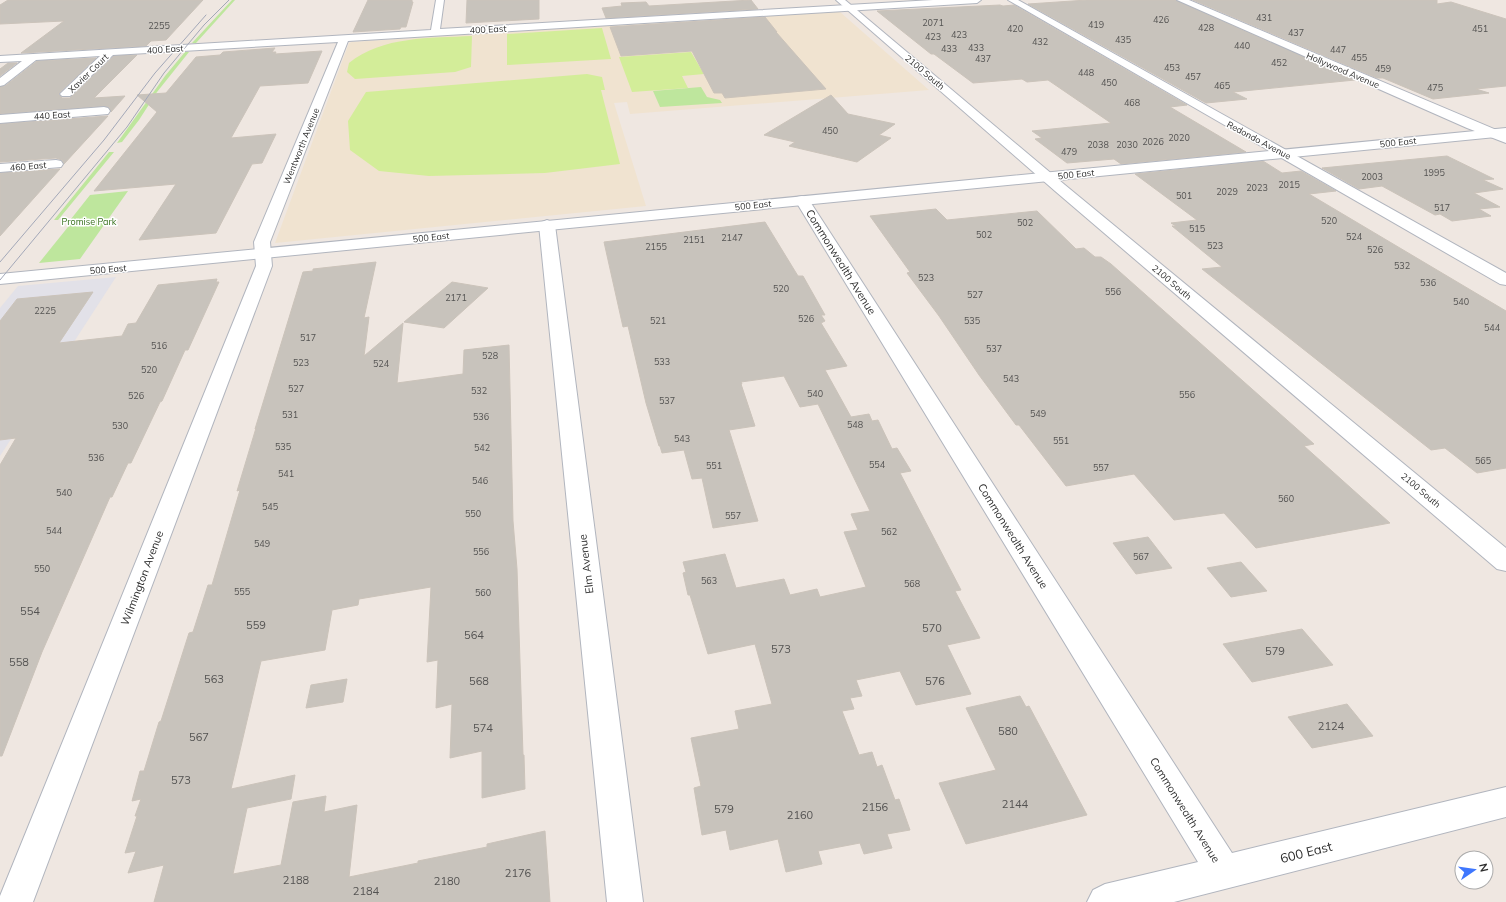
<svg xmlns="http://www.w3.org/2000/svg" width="1506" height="902" viewBox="0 0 1506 902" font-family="Mulish,sans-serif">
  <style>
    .industrial { fill: #e2e1e8 }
    .education { fill: #f0e3d0 }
    .green { fill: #bee69d }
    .pitch { fill: #d3ed99 }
    .building { fill: #c8c3bc; stroke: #cbc3ba }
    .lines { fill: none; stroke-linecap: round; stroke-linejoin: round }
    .minor-casing { stroke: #b1b5be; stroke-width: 2 }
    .tertiary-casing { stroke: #b1b5be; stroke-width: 2 }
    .secondary-casing { stroke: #b1b5be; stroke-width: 2 }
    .minor { fill: #fff; fill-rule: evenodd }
    .tertiary { fill: #fff; fill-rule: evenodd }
    .secondary { fill: #fff; fill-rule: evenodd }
    .tram { stroke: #a3a8b8; stroke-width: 1 }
    .labels { text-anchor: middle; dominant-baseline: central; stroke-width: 3; stroke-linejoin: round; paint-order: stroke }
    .number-label { font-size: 9px; fill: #545352 }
    .far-street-label { font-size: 9px; fill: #2e2e2e; stroke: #fff }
    .far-park-label { font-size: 9px; fill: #356f1a; stroke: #fff }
    .street-label { font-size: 11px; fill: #2e2e2e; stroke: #fff }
    .near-number-label { font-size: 11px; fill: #545352 }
    .near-street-label { font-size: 13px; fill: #2e2e2e; stroke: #fff }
  </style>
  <rect width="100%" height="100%" fill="#efe7e1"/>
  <path class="industrial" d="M116,277L0,456V308L18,286Z"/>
  <path class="education" d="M834,11L840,12L929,90L630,114L627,102L614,103L646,206L275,243L349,43L352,42Z"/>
  <path class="green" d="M232,0H235L196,43H192Z
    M185,52H189L157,92L139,120L122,142L117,143L165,76Z
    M701,87L707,97L720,100L722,103L660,107L653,91Z
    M109,152H114L58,220H54Z
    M128,191L80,259L39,263L72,222L71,219L90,195Z"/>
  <path class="pitch" d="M602,28L611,59L507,65V34Z
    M472,36L471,67L455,72L355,79L347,72L349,63C382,36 431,38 472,36Z
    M691,52L704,74L682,76L688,88L632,92L619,57Z
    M587,74L602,77L605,90H601L620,164L545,173L429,176L379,171L350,150L348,121L366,92Z"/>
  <path class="building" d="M8,0H203L166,40L151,41L146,46L21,53L64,21L0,24V5Z
    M368,0H412V2H413L406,27H401L400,29L353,32Z
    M467,0H539V19L466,23Z
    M751,0L758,9L606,18L602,8L622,6L621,3L646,2L649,6Z
    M1087,0H1176L1355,80L1233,92L1247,99L1206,103L1028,4Z
    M1193,0H1437V4L1451,2L1506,19V86L1476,89L1489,93L1433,99L1383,78H1377Z
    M1000,5L1003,6L1014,5L1187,105L1170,107L1246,152L1121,164L1114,159L1067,163L1035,139L1042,138L1032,131L1111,123L1048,80L1027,82L1022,79L973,83L934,54H931L877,11Z
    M765,17L777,32H776L826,89L725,98L722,93H714L692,51L621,56L610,27Z
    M275,48L272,52H276L275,54L322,51L308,83L260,86L231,138L276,134L262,163L252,164L216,233L139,240L176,184L94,191L157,112L137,95L166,93L196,57L220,55L223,52Z
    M137,55L94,98L125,96L111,112L109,107L104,106L0,114V87L5,86L37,61L96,58L58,94L62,98H70L114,56Z
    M8,63H17L0,76V69Z
    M831,95L848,114L895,124L879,135L891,138L857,162L789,146L795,142L764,135Z
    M108,116L64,164L62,160L56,158L0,162V124Z
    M1447,156L1494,179L1483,180L1503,189L1474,193L1500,207L1479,209L1491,216L1452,221L1440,214L1435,215L1382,186L1359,189L1322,168Z
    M1263,161L1282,173L1301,171L1336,191L1309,194L1506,311V468L1477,473L1445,448L1431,450L1202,269L1222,267L1172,226H1176L1171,223L1197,220L1135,174Z
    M60,169L0,236V173Z
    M936,209L947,220L1037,211L1076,249L1084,248L1095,257H1101L1111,264L1314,444L1304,446L1390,523L1256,548L1224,513L1174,520L1134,474L1066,486L1019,425H1016L979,375L939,316L907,273L910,272L870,216Z
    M765,222L798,276H803L825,315H821L825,321L821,323L847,366L825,370L851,417L869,414L872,421L878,420L892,449L897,448L911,471L900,473L961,590L955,591L980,638L947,645L971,694L916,705L900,671L856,680L862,696L850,698L854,709L842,711L859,755L872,752L877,767L882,765L895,800L899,799L910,830L887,834L892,848L864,854L860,843L818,851L822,864L786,872L778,839L730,850L726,830L702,835L694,788L701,786L691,738L739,729L735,711L772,704L755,644L708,654L690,595H688L683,573L686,572L683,562L725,554L736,588L784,579L790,595L817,589L820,597L866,587L844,532L858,530L851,514L870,511L818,404L800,407L784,376L741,382L742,384H741L755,426L729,430L758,521L713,528L702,478L692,479L684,450L662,453L660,446H659L646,403L628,326L623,327L604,242Z
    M376,262L364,318L369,317L364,356L403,323L397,383L463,374L464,350L509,345L513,521L517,569L523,755H524L525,789L482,798V751L450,758L452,704L436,708L438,660L427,662L431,587L359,599L358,605L332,610L325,650L261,661L231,789L295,775L291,799L247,808L233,874L281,865L293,802L326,796L324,812L357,805L349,877L418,863V861L487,847V844L545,831L550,902H154L164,865L128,873L136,851L125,853L137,816H135L141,799L132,801L140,771H144L159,722L161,721L189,633L193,632L208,585H212L240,490L237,491L256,428L255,429L303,272L313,271V269Z
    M217,279L216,282H219L188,350H185L162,401L160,402L131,463H128L112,497H110L42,652L2,756H0V465L16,438L0,440V321L17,299L93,292L59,343L122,336L128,324L136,323L158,285Z
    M452,282L488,288L444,328L404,322Z
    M1148,537L1172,568L1136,574L1113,543Z
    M1241,562L1267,591L1231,597L1207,568Z
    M1302,629L1333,665L1252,682L1223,644Z
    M347,679L343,702L306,708L311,685Z
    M1020,696L1026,707L1029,706L1087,815L966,844L939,783L996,770L966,708Z
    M1347,704L1373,736L1312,748L1288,717Z"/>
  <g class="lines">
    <g class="minor-casing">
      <path id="minor" d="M436,0H444L440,29L933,0H981L977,3L348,41L270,242L272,266L33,902H0V896L256,266L254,242L338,42L113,55L70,96H62L60,94L62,92L100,56L36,60L4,85L0,86V78L22,61L0,62V56L431,30Z
        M1008,0H1018L1506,273V285L1500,284Z
        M1177,0H1189L1506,134V143L1467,128Z
        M104,107L108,108L110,111L108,114L0,123V115Z
        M56,160L61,161L63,164L61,167L0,172V164Z
        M802,196L807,197L809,200L1232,853L1506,787V817L1174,902H1087L1093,890L1105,884L1198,862L795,200L797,197Z
        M547,220L552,222L555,225L643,902H607L539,225L542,222Z"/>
    </g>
    <g class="tertiary-casing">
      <path id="tertiary" d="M1506,128V136L0,284V274Z"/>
    </g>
    <g class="secondary-casing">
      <path id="secondary" d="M836,0H845L1065,185L1506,548V571L1497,569L1055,191Z"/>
    </g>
    <use href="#minor" class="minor"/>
    <use href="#tertiary" class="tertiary"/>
    <use href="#secondary" class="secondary"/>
    <path class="tram" d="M0,262L104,140L155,73L206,15
      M0,280L127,127L164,73L204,25L229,0"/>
  </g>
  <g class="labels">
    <g class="number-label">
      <text x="1264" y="17">431</text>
      <text x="1161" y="19">426</text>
      <text x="933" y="22">2071</text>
      <text x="1096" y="24">419</text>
      <text x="159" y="25">2255</text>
      <text x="1206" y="27">428</text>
      <text x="1015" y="28">420</text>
      <text x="1480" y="28">451</text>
      <text x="1296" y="32">437</text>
      <text x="959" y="34">423</text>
      <text x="933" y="36">423</text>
      <text x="1123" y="39">435</text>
      <text x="1040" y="41">432</text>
      <text x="1242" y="45">440</text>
      <text x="976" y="47">433</text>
      <text x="949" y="48">433</text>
      <text x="1338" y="49">447</text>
      <text x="1359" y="57">455</text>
      <text x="983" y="58">437</text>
      <text x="1279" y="62">452</text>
      <text x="1172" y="67">453</text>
      <text x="1383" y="68">459</text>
      <text x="1086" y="72">448</text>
      <text x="1193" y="76">457</text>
      <text x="1109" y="82">450</text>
      <text x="1222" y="85">465</text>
      <text x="1435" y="87">475</text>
      <text x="1132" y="102">468</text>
      <text x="830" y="130">450</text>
      <text x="1179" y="137">2020</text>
      <text x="1153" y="141">2026</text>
      <text x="1098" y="144">2038</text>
      <text x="1127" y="144">2030</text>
      <text x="1069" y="151">479</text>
      <text x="1434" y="172">1995</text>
      <text x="1372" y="176">2003</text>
      <text x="1289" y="184">2015</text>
      <text x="1257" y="187">2023</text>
      <text x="1227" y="191">2029</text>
      <text x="1184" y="195">501</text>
      <text x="1442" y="207">517</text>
      <text x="1329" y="220">520</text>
      <text x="1025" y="222">502</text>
      <text x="1197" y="228">515</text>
      <text x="984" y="234">502</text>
      <text x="1354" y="236">524</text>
      <text x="732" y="237">2147</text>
      <text x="694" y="239">2151</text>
      <text x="1215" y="245">523</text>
      <text x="656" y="246">2155</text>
      <text x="1375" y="249">526</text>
      <text x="1402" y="265">532</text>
      <text x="926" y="277">523</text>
      <text x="1428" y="282">536</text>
      <text x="781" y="288">520</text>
      <text x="1113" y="291">556</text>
      <text x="975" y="294">527</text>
      <text x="456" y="297">2171</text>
      <text x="1461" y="301">540</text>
      <text x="45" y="310">2225</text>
      <text x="806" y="318">526</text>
      <text x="658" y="320">521</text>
      <text x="972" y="320">535</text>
      <text x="1492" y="327">544</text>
      <text x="308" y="337">517</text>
      <text x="159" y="345">516</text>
      <text x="994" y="348">537</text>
      <text x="490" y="355">528</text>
      <text x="662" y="361">533</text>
      <text x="301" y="362">523</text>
      <text x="381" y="363">524</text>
      <text x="149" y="369">520</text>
      <text x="1011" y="378">543</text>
      <text x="296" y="388">527</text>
      <text x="479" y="390">532</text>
      <text x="815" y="393">540</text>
      <text x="1187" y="394">556</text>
      <text x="136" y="395">526</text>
      <text x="667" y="400">537</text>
      <text x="1038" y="413">549</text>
      <text x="290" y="414">531</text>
      <text x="481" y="416">536</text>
      <text x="855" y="424">548</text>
      <text x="120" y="425">530</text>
      <text x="682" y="438">543</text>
      <text x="1061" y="440">551</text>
      <text x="283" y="446">535</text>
      <text x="482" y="447">542</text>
      <text x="96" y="457">536</text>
      <text x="1483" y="460">565</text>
      <text x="877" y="464">554</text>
      <text x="714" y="465">551</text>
      <text x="1101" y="467">557</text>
      <text x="286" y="473">541</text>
      <text x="480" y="480">546</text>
      <text x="64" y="492">540</text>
      <text x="1286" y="498">560</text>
      <text x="270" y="506">545</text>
      <text x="473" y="513">550</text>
      <text x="733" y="515">557</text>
      <text x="54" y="530">544</text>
      <text x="889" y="531">562</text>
      <text x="262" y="543">549</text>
      <text x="481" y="551">556</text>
      <text x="1141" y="556">567</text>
      <text x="42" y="568">550</text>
      <text x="709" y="580">563</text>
      <text x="912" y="583">568</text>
      <text x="242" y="591">555</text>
      <text x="483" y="592">560</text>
    </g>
    <g class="far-street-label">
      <text transform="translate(488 29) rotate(-3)">400 East</text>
      <text transform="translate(165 49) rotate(-4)">400 East</text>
      <text transform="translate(1343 70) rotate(23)">Hollywood Avenue</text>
      <text transform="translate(925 72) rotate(40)">2100 South</text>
      <text transform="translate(88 73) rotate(-44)">Xavier Court</text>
      <text transform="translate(52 115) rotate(-4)">440 East</text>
      <text transform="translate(1259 140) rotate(28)">Redondo Avenue</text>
      <text transform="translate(1398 142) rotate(-6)">500 East</text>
      <text transform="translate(301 146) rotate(-68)">Wentworth Avenue</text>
      <text transform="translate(28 166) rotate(-5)">460 East</text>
      <text transform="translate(1076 174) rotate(-6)">500 East</text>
      <text transform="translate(753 205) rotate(-6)">500 East</text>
      <text transform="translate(431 237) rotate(-6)">500 East</text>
      <text transform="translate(108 269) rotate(-5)">500 East</text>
      <text transform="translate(1172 282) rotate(40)">2100 South</text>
      <text transform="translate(1421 490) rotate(40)">2100 South</text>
    </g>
    <g class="far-park-label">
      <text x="89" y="221">Promise Park</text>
    </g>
    <g class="street-label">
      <text transform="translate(841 262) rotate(58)">Commonwealth Avenue</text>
      <text transform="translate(1013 536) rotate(58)">Commonwealth Avenue</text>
      <text transform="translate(586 564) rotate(-97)">Elm Avenue</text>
      <text transform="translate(142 578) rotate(-69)">Wilmington Avenue</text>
      <text transform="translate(1185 810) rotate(58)">Commonwealth Avenue</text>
    </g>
    <g class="near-number-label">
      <text x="30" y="611">554</text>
      <text x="256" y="625">559</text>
      <text x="932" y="628">570</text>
      <text x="474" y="635">564</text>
      <text x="781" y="649">573</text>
      <text x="1275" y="651">579</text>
      <text x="19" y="662">558</text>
      <text x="214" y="679">563</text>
      <text x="479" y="681">568</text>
      <text x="935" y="681">576</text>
      <text x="1331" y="726">2124</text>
      <text x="483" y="728">574</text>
      <text x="1008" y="731">580</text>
      <text x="199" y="737">567</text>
      <text x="181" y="780">573</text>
      <text x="1015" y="804">2144</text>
      <text x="875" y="807">2156</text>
      <text x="724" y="809">579</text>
      <text x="800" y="815">2160</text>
      <text x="518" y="873">2176</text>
      <text x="296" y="880">2188</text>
      <text x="447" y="881">2180</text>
      <text x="366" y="891">2184</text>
    </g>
    <g class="near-street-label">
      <text transform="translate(1306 852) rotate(-14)">600 East</text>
    </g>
  </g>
  <g transform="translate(1474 870) rotate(77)"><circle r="19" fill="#ffffff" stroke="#ababab"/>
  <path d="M0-3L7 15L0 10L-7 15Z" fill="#3f77fe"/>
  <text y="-6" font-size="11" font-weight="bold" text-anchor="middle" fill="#2e2e2e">N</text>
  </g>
</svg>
